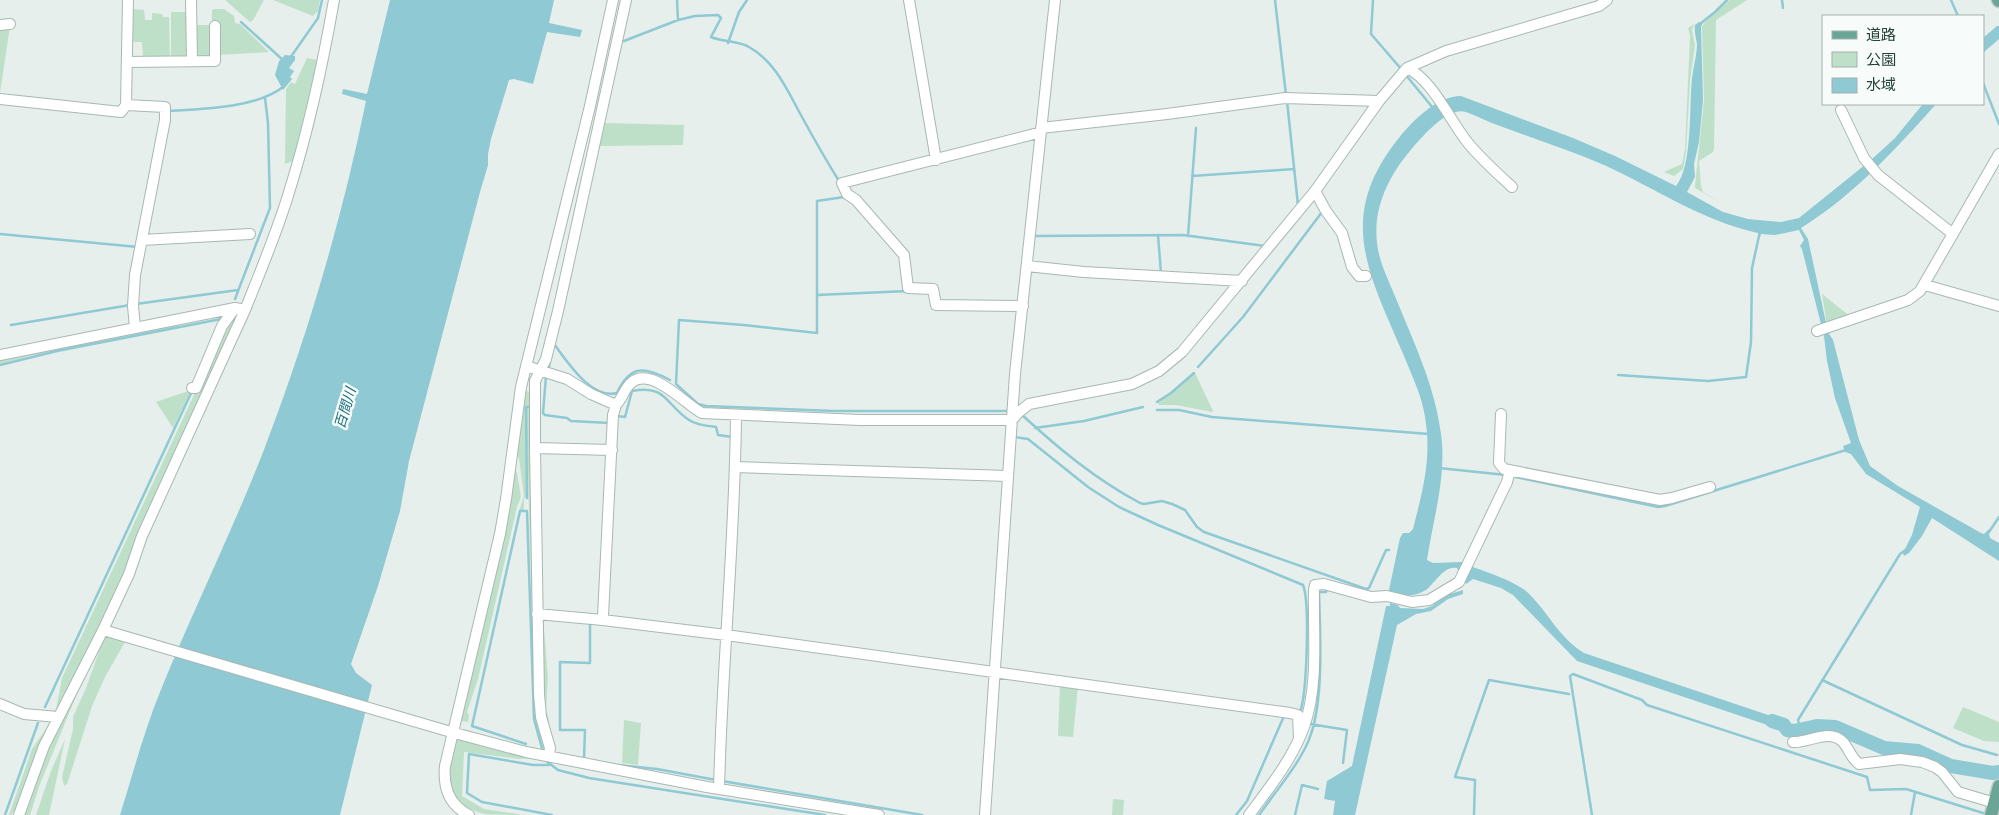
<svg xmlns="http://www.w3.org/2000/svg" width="1999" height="815" viewBox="0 0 1999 815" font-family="'PT Sans Narrow','Noto Sans JP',sans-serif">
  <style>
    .green { fill: #bfe0c8 }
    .water { fill: #8ec9d4 }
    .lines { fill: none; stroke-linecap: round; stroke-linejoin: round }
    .stream { stroke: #8ec9d4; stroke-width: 2.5 }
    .river { stroke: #8ec9d4; stroke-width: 14 }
    .minor-casing { stroke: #a8b8b2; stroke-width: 12 }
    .major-casing { stroke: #c2cac8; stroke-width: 15 }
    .minor { stroke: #fff; stroke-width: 10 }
    .major { stroke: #6aa596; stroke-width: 12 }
    .labels { text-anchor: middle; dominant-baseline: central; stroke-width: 5; stroke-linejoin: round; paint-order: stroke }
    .water-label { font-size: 14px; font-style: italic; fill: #1c6f80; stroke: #f7fbf9 }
  </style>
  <rect width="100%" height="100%" fill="#e6efeb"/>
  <path class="green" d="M225,0H264L253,20L250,22Z
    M273,0H320L318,11L313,16Z
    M1729,0H1747L1716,20L1714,149L1713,152L1699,161L1701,186L1703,192L1725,205L1695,188V186L1704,100L1702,27L1705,22Z
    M132,9L144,10L145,20H152V13L162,14L163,17H169L170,60L143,59L142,42H130Z
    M214,9H224L234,16L235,23L240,24L269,52L218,55L212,24V10Z
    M171,12H189L190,57L171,59Z
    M1694,24L1692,30L1695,45L1690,81L1686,152L1683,169L1674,176L1664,172L1682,164L1685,149L1690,36L1688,28Z
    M194,25H212L213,57L195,59Z
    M0,26H10L0,93Z
    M307,58L318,60L293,161L285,164L286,89L291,82L295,84Z
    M605,123L684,125L683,145L600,146Z
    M1822,294L1851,317L1827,326Z
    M233,316L235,322L126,571L108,611L56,710L62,678L193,397L222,330Z
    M178,324L179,327L29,356L0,364V360L13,356Z
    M1195,373L1213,411L1212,412L1176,405H1159L1158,403L1171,394Z
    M191,390L173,428L156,402Z
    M526,391L531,392L535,618L549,748L545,750H543L535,719L526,406L527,496L524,499V511H519L524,496L519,458L516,453L523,394Z
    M514,470L517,472L521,497L517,507L478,679L467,712L469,715L468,722L458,720Z
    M543,616L548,678L546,709L549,720L548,724L545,722L541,681Z
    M109,636L125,642L105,677L92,706L70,775L67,784L64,786L62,777L73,729V717L86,688L104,638Z
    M1060,684L1078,686L1073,737L1058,736Z
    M79,689L40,784L30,815H23L47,748Z
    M1963,707L1999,722V742L1984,741L1953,728Z
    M624,720L641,723L638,765L622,763Z
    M46,729L18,806L11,815H9L32,749Z
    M457,738L538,758L519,759L464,752L462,796L484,809L524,815C512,815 497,815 485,814C461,809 446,792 450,767C451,757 450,745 457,738Z
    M65,739L49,815H36L51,771Z
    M1113,799L1124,800L1123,815H1112Z"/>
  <path class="water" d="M390,0H554L549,23L582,30L580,37L547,32L533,84L514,79L509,80L491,139L488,154V165L480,192L409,461L400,511L378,586L351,664L356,673L372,685L340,815H120C133,774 144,731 160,692C193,610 233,530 265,447C308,334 342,219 366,101L342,94L343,89L367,94Z
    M1699,22H1703L1701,27L1703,100L1699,142L1694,164L1695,177L1687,192L1723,212L1748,219L1781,222L1799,218L1871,160L1895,138L1923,104H1936C1896,149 1853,196 1801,228L1808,239L1828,332L1833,340L1859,440L1870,466L1898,486L1981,533L1984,534L1989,529L1991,530L1989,534L1990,538L1999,543V561L1932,518L1922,536L1909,553L1904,556L1903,553L1912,535L1920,507L1866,474L1851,454L1845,452L1843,446L1851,443L1835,398L1827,361L1824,336L1802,249L1800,246L1804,240L1799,230L1775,235L1761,234L1760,237H1758V233C1702,221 1655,188 1604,165C1570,150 1535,139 1500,126C1488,122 1477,116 1466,112C1452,107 1434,125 1425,134C1396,164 1372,200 1377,243C1379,263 1390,283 1397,301C1415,345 1435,387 1441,434C1447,476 1433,519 1427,560L1433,563L1462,562V564C1478,568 1514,581 1526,591C1548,611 1557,636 1584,653L1789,722L1788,732L1577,661L1513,595L1501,588L1473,579L1466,584L1457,568C1444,565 1435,583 1426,590C1419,594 1414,595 1407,596C1399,597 1394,595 1389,590L1400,538L1403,533H1409L1413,529C1423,489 1432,458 1425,417C1422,396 1412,376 1404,356C1368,271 1334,216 1402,134C1416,118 1438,96 1461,96L1573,138L1615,156L1676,186C1693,166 1689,105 1692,79C1693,68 1697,55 1697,44C1696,37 1694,32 1695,25Z
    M1997,26H1999V39L1984,52L1983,51V38Z
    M285,55L295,56V60L289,68L294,71L290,77L292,79L283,90L275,75L279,61Z
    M1463,590V594L1448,599L1431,611L1416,614L1397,625L1355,815H1333L1335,801L1324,799L1327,781L1352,766L1386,606H1390V603L1398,605L1400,608L1423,609L1432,606L1447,595Z"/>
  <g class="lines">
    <path class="stream" d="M677,0L678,20
      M1275,0L1286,95
      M1373,0L1371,34L1402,70
      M1782,0L1783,8
      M1951,0L1958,16
      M241,22L284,61
      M1700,24L1715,12L1727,0
      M620,41H624L678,20L695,16L718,15L721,18L711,37C723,42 739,41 749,47C776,62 788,92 802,117C814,139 826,160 839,181
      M728,43L739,12L747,0
      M290,58L318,18L322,0
      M1405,74L1433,108
      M1983,83L1999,124
      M1287,101L1298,205
      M168,111C203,109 256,108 283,87
      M1192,176L1294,169
      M844,197L817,201V333L744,325L679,320L676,384L698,404L706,406L834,411H1009
      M0,234L138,247
      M1158,235L1161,273
      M1034,236L1183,235L1265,246
      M1188,236L1196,128
      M817,295L908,291
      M235,299L270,208L268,123L265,98
      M136,304L238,290
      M11,325L130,305
      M554,344C567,361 591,400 617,393C630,365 644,366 670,380
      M0,365L57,351L221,319
      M549,367L550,360
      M1198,367L1243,317L1322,212
      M1618,375L1708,381L1746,377L1751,342L1752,268L1759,236
      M546,376L543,413L545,415L567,418L571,421L610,423
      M1157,402L1171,393L1194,373
      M1157,410H1179L1212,417L1429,434
      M1021,414C1058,448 1095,479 1140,503L1144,504L1162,501L1172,504L1185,510L1197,527L1204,532L1366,589L1369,588L1386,550H1389
      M617,416L625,417L632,391C666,384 666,405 689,420C696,425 707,426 716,427L718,435L732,437
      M1035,428L1084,421L1143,407
      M1015,437L1028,439L1088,487L1119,507L1158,525L1303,585C1310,602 1307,694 1300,712
      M1439,468L1506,475
      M1511,476L1658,507L1665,506L1846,450
      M527,498L526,407H528
      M527,511L534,719L543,752
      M1989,532L1999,517
      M1822,680L1962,745L1997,755
      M45,707L192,391
      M1310,724L1347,730L1343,763
      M1800,729L1798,720L1900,554L1907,549
      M526,744L472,726L520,511H527
      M585,759L584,758L585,730H560V662L590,663V622
      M545,760L558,770L589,778L825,815
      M549,765H533L469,754L467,793L482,802L552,815
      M618,765L657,769L716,780
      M722,781L922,815
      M5,815L38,723
      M1236,815L1247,801L1284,716
      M1259,815C1275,792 1303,760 1311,734C1324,696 1320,632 1319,592H1326L1327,588
      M1295,815L1302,785L1318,789
      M1474,815L1475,780L1455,777L1489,680L1569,694
      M1592,815L1570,676L1573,674L1642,700L1647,705L1867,777L1870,790L1906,789L1983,813
      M1911,815L1915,792"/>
    <path class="river" d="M1772,721L1784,725L1787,730L1794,731L1817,726L1835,727L1884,748L1918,751L1951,766L1993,773L1999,772"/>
    <g class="minor-casing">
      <path id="minor" d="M191,0L192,61
        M909,0L936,160
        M0,25L10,24
        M127,62L215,61V26
        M1407,68C1433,80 1450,121 1468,143C1481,159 1497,173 1512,187
        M0,99L121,112L126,105L128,0
        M126,105L165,107V120L135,275L133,306L135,327
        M1841,110L1864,158L1878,175L1953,234
        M1041,128L1167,114L1285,98L1379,101
        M1315,191L1326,211L1342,233L1352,267L1359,276H1366
        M142,240L250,234
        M1027,266L1084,272L1242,281
        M1925,285L1999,306
        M1023,306L936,305L933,289L908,288L904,255L856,200L847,194L842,183L1034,134H1040
        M1817,331L1908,300L1920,291L1999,154
        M0,355L235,308L245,310
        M526,366L567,379L591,394L616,405C622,399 625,388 631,383C651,365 686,405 702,413L860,420H1012L1019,412L1029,404L1132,384L1159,371L1182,352L1315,191L1379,101L1407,68L1446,51L1599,6L1607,0
        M192,388H196L222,326L235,308
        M1501,414L1499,463L1504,469L1660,500L1672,498L1710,487
        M535,448L612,450
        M735,467L1008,476
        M537,614L603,620L726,635L1290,713L1298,715L1299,739
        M603,616L613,415L616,405
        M103,630L451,732L526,752L707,787L879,815
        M0,704L24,714L58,717
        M1793,742C1809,743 1829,728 1843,742C1849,749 1851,758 1859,764L1900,759L1922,762L1935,767L1942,772L1958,792L1995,803
        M549,756L550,748L541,717L539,694L535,448V381L546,359L558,311L626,0
        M719,789C722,664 735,540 736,416
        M19,815L44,746L103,630L129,574L142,536L245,310C261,270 278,230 290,189C309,128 323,63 334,0
        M469,815C449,805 443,787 445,766L500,534L506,499L521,387L590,106L613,0
        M985,815L1015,374L1055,0
        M1249,815C1269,788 1292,760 1304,727C1319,685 1313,634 1314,590L1315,585L1324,584L1371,597L1387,596L1412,602L1429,600L1459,582L1507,482L1510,470"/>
    </g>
    <g class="major-casing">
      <path id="major" d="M1998,0L1999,1
        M1991,815L1999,786"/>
    </g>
    <use href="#minor" class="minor"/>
    <use href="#major" class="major"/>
  </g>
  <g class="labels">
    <g class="water-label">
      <text transform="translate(345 408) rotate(-74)">百間川</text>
    </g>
  </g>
  <rect x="1822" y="15" width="162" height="90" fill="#f7fbf9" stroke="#a3b1ad"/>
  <rect x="1832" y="31" width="25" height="8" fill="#6aa596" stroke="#a3b1ad"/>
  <text x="1866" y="40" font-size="15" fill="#24423a">道路</text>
  <rect x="1832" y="52" width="25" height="15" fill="#bfe0c8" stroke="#a3b1ad"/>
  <text x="1866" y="65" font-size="15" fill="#24423a">公園</text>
  <rect x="1832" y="78" width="25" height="15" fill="#8ec9d4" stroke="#a3b1ad"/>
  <text x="1866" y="90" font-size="15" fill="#24423a">水域</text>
</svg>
